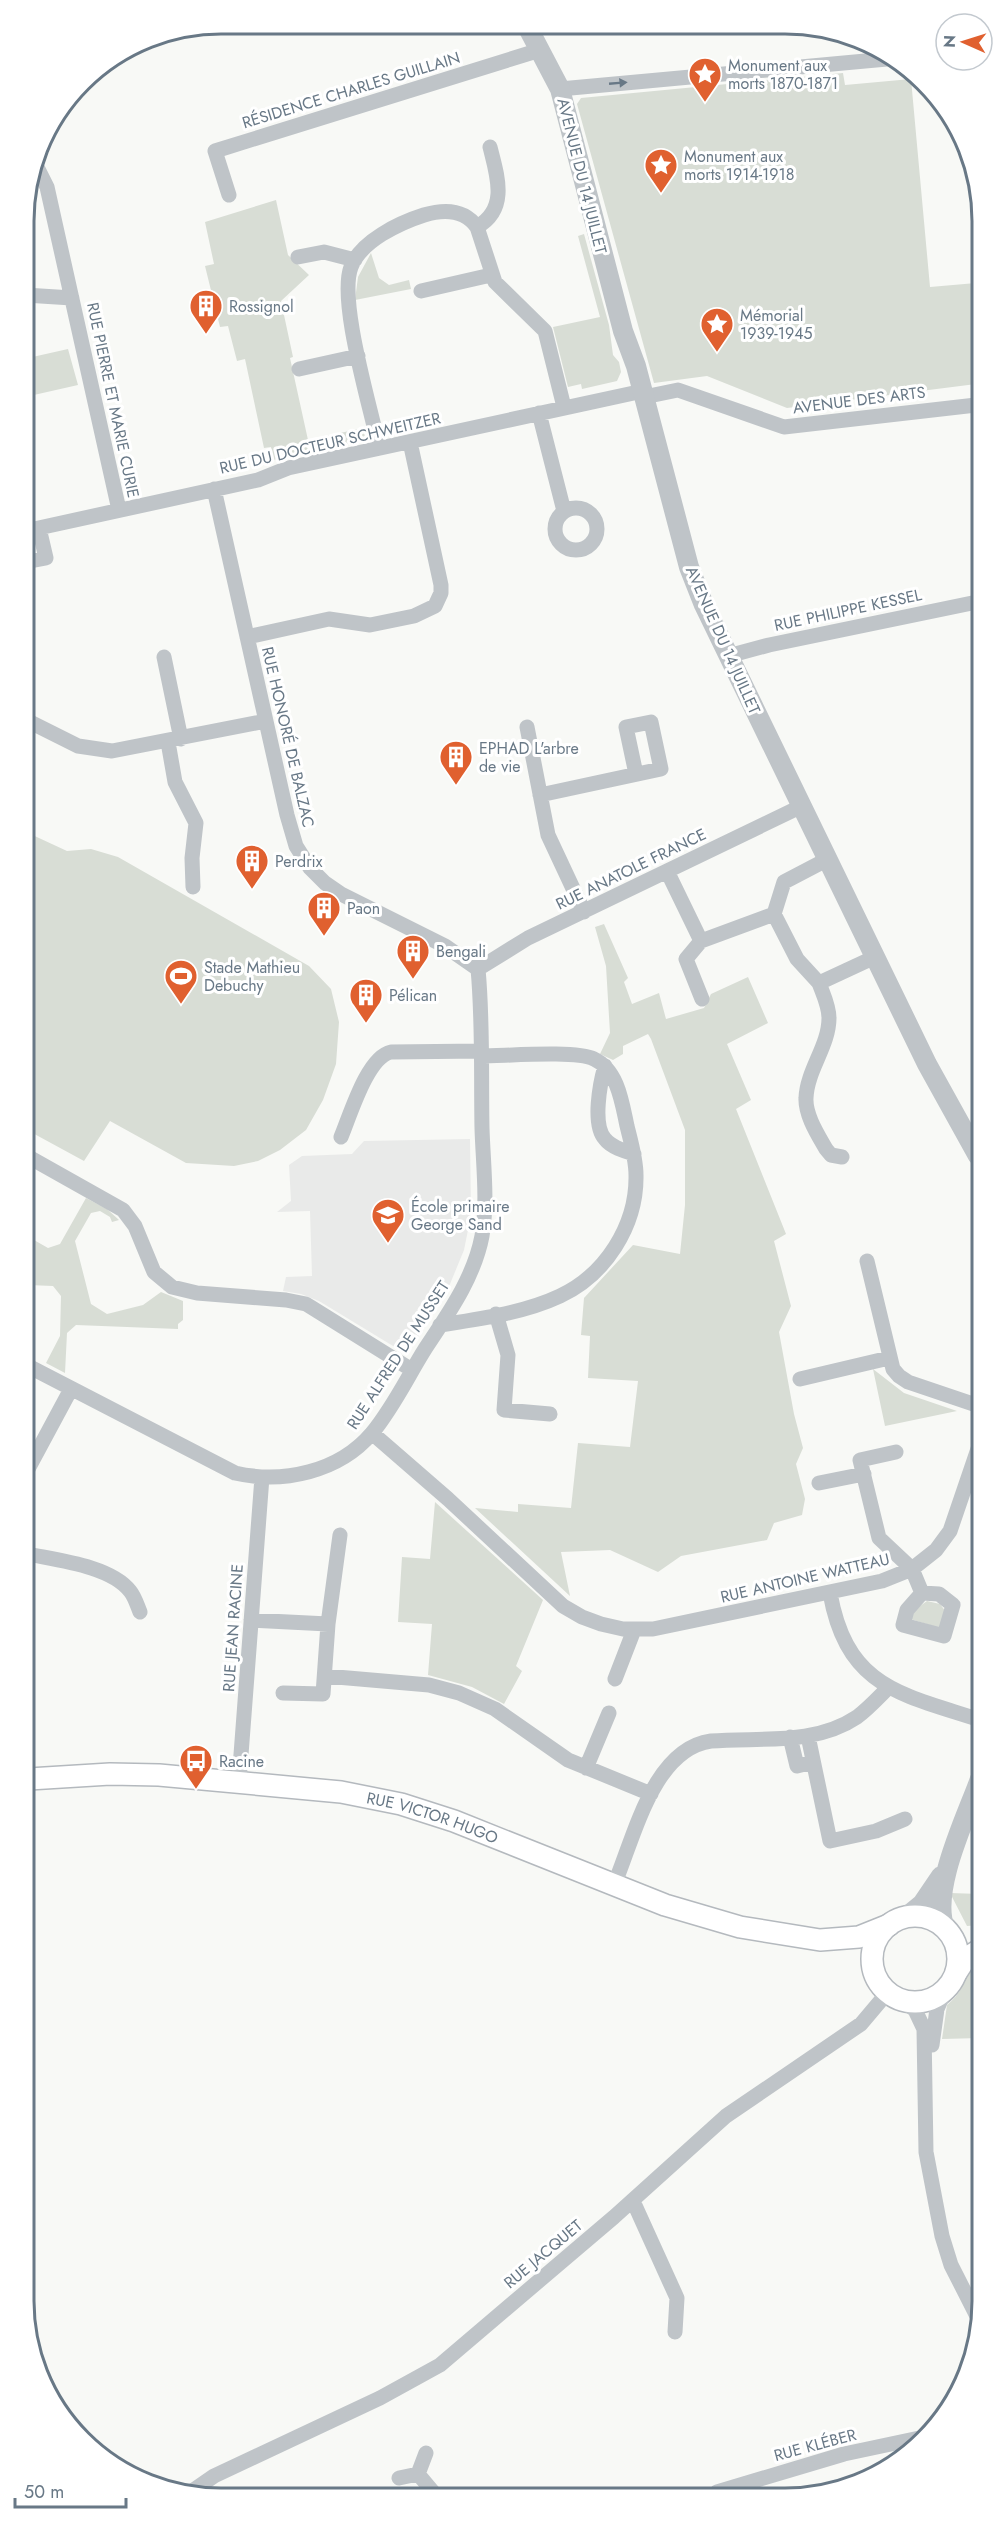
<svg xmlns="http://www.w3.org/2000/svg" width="1006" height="2522" viewBox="0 0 1006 2522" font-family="Jost,sans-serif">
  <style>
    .built { fill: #e9eae9 }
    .green { fill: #d8ddd5 }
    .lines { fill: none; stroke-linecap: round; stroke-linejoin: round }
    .secondary-casing { stroke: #b4b9be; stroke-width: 24 }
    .minor { stroke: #bfc4c8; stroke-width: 15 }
    .tertiary { stroke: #bfc4c8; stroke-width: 20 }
    .secondary { stroke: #fff; stroke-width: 21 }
    .oneway { fill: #687886 }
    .labels { text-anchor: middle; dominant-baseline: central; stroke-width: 6; stroke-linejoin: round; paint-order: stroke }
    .poi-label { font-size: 16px; fill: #687886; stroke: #fff; text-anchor: start }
    .street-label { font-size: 16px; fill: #687886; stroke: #fff }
    .rim { fill: none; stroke: #687886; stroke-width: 3 }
  </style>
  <rect width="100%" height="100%" fill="#f8f9f6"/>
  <path class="built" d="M470,1139L471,1215L464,1250L450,1284L414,1344L398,1349L319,1301L301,1294L283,1291L286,1277L312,1276L310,1211L277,1212L291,1201L289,1165L302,1156L352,1154L364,1141Z"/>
  <path class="green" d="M843,73L845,85L911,79L930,287L976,283V384L787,408L707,376L654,383L577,104L581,98Z
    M276,200L288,255L309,275L281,301L293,357L290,358L308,440L363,428L365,437L361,441L273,460L271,447L264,448L245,359L237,361L228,326L220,327L205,266L214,264L205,222Z
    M584,234L609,325L613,355L619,362L621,372L617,381L582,389L581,384L568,387L553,327L600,317L578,236Z
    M371,253L379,278L389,285L409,280L411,289L355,300L358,277Z
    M68,349L78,385L25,397V356L28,358Z
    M26,832L67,851L91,849L118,857L309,966L331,989L339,1022L336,1064L323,1100L306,1130L280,1150L258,1161L234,1166L186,1163L110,1121L84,1161L27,1130Z
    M604,924L628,978L624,982L632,1004L659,993L666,1019L704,1008L711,994L748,977L768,1023L727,1044L751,1100L736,1109L786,1234L774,1241L791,1306L779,1332L794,1414L803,1448L796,1464L805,1499L802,1515L774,1523L767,1540L681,1556L658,1572L610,1550L561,1552L570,1596L475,1508L518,1512V1504L571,1508L578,1443L630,1447L638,1381L588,1378L590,1336L581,1335L584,1298L633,1245L680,1254L685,1205V1130L651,1039L648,1034L623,1046V1054L613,1060L600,1054L610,1033L606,966L595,927Z
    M86,1198L107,1209L119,1220L112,1222L110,1217L100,1211L91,1213L75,1241L91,1304L107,1314L143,1305L161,1292L183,1301V1320L178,1324V1329L76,1325L67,1333L65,1373L46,1363L60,1336L61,1296L53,1286L28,1285L27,1236L48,1248L60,1244Z
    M873,1369L904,1393L957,1411L885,1426Z
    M435,1502L543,1600L516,1666L522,1671L504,1704L472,1687L428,1675L432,1624L398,1622L402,1557L430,1559Z
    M927,1601L940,1604L946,1612L940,1628L910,1619L916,1609Z
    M950,1893L980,1894V1925L967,1926Z
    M981,1960V2038L942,2039L947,2005C960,1995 965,1982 969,1967Z"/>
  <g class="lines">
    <g class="secondary-casing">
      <g id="secondary">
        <path id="s1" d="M29,1779L110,1774L159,1775L341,1792L401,1804L454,1821L665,1905L740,1927L820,1940L859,1937L889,1925"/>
        <circle cx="915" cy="1959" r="43"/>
        <path d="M956,1973L965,1959L981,1949"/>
      </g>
    </g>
    <path class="minor" d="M560,89L887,59
      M36,165L47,187L119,510
      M229,195L215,151L540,50
      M477,227C509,209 497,175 490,147
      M298,257L324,252L355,260
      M421,291L491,275
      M25,295L72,298
      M299,369L358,356
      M644,397L678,390L784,427L976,405
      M539,413L564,511
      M379,448C371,408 338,301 351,267C361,241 399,223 424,215C444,209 464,209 477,227L495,282L545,331L564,407
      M214,489L287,815L296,846L310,868L325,883L341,894L445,946L478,969
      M555 529a21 21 0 1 1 42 0a21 21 0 1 1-42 0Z
      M25,531L258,480L288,468L643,391
      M25,562L46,558L39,528
      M247,637L329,619L370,625L414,616L435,606L441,593V585L410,442
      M728,656L769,645L977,602
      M164,657L181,739
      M26,720L78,746L112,751L266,721
      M527,727L548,835L584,912
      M168,742L175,782L196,823L192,858L193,887
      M540,795L661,769L651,722L626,727L636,774
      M667,871L701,941L774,914L797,959L819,983L875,957
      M774,914L784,882L828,859
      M701,941L686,959L702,999
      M478,969L528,938L802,806
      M819,983C823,994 829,1006 829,1018C829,1046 807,1070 806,1098C805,1115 818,1135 826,1149L831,1155L842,1157
      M605,1066C600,1083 592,1125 605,1139C611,1147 624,1151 634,1154
      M341,1137C350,1116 367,1057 391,1052L481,1051
      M27,1156L123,1210L135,1226L154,1272L172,1287L197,1293L286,1300L306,1304L412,1370
      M867,1261L893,1369L899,1376L908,1382L979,1406
      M496,1314L508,1355L504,1410L550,1414
      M440,1325C479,1319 524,1313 560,1296C605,1275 637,1226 636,1175C636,1159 631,1142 627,1126C622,1103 618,1070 594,1059C576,1050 505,1056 481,1056
      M28,1366L235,1473C283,1484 339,1472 372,1433C393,1408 408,1376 425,1349C448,1314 474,1278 482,1236C488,1201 483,1163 482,1128C481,1075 483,1022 478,969
      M800,1379L889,1358
      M372,1433L448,1499L563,1606L582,1617L601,1624L623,1629H653L882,1581L912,1569L936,1550L950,1531L979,1446
      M896,1452L860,1460L879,1538L912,1569L922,1593
      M28,1469L71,1389
      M819,1483L864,1474
      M28,1554C57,1560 111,1566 130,1591C135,1597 137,1605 140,1612
      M830,1593C847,1688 901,1694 980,1720
      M922,1593L939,1594L953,1605L944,1636L903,1625L907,1610Z
      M251,1620L328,1624
      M325,1676L429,1685L459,1693L495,1709L568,1760L651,1794
      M615,1679L634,1630
      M283,1693L323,1694L328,1624L340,1535
      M808,1736L830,1841L876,1831L905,1819
      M790,1737L797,1766L813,1762
      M586,1768L609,1713
      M239,1781L262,1477
      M614,1885C634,1838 653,1749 711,1741C759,1737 814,1746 857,1717C868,1709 878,1698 888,1688
      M901,2000L915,2010L924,2029L926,2152L942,2236L951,2265L980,2322
      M932,2045L937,2009L945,1990
      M633,2201L677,2298L675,2332
      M418,2474L434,2493
      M399,2478L418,2474L426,2453
      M717,2492L844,2454L924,2437
      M188,2494L214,2476L380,2398L440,2365L614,2217L726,2116L861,2024L888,1992"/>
    <path class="tertiary" d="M527,26L560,89L623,331L636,366L689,567L704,605L927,1064L978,1156
      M905,1918L922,1904L941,1876
      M945,1929C930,1890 966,1818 980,1779"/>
    <use href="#secondary" class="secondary"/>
  </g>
  <defs><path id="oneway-solid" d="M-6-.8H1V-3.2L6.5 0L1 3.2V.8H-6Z" transform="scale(1.5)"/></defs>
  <use class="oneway" href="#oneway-solid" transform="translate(618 83) rotate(-5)"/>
  <defs>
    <g id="sight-pin" transform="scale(1.725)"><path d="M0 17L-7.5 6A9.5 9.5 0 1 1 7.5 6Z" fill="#e0602f" stroke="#fff"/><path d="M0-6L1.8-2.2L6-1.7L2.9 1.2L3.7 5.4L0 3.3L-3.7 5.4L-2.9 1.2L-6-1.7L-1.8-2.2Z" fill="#fff"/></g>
    <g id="building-pin" transform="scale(1.725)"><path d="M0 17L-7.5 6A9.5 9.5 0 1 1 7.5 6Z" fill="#e0602f" stroke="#fff"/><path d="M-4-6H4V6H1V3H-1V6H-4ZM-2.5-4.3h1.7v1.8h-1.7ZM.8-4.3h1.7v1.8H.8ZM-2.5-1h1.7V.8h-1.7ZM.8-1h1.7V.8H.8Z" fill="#fff"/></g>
    <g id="stadium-pin" transform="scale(1.725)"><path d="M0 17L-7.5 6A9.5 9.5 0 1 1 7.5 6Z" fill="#e0602f" stroke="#fff"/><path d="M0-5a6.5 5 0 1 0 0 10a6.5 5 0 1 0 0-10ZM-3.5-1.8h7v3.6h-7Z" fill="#fff"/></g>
    <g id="school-pin" transform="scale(1.725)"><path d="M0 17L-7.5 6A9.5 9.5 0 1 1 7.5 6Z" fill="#e0602f" stroke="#fff"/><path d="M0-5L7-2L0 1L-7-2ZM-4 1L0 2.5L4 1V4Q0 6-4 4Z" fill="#fff"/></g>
    <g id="bus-pin" transform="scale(1.725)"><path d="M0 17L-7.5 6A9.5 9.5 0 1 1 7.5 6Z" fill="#e0602f" stroke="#fff"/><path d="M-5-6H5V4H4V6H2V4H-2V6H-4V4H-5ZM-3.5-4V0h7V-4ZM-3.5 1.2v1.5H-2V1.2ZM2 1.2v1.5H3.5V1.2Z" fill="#fff"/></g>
  </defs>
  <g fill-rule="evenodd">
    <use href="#sight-pin" x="705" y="74"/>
    <use href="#sight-pin" x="661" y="165"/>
    <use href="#building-pin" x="206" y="306"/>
    <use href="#sight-pin" x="717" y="324"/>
    <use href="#building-pin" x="456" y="757"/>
    <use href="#building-pin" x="252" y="861"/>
    <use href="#building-pin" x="324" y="908"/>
    <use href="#building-pin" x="413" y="951"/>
    <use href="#stadium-pin" x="181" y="976"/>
    <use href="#building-pin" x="366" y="995"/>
    <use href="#school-pin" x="388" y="1215"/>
    <use href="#bus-pin" x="196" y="1761"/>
  </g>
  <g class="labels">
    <g class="poi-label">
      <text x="728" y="65">Monument aux<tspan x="728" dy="18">morts 1870-1871</tspan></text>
      <text x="684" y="156">Monument aux<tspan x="684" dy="18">morts 1914-1918</tspan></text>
      <text x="229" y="306">Rossignol</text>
      <text x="740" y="315">Mémorial<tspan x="740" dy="18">1939-1945</tspan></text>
      <text x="479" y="748">EPHAD L'arbre<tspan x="479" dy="18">de vie</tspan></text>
      <text x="275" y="861">Perdrix</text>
      <text x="347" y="908">Paon</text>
      <text x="436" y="951">Bengali</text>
      <text x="204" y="967">Stade Mathieu<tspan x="204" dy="18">Debuchy</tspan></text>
      <text x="389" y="995">Pélican</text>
      <text x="411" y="1206">École primaire<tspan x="411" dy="18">George Sand</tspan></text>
      <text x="219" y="1761">Racine</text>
    </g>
    <g class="street-label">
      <text transform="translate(351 90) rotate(-17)">RÉSIDENCE CHARLES GUILLAIN</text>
      <text transform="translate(582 176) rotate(76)">AVENUE DU 14 JUILLET</text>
      <text transform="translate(113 400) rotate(78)">RUE PIERRE ET MARIE CURIE</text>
      <text transform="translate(859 400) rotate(-7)">AVENUE DES ARTS</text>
      <text transform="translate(330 443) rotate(-13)">RUE DU DOCTEUR SCHWEITZER</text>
      <text transform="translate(848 610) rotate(-12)">RUE PHILIPPE KESSEL</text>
      <text transform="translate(723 640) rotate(66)">AVENUE DU 14 JUILLET</text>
      <text transform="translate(288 737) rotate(77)">RUE HONORÉ DE BALZAC</text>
      <text transform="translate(631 869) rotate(-26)">RUE ANATOLE FRANCE</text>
      <text transform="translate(398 1355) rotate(-57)">RUE ALFRED DE MUSSET</text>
      <text transform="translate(805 1578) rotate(-13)">RUE ANTOINE WATTEAU</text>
      <text transform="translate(233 1628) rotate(-86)">RUE JEAN RACINE</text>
      <text stroke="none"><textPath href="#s1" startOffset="408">RUE VICTOR HUGO</textPath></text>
      <text transform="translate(543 2254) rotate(-40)">RUE JACQUET</text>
      <text transform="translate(815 2445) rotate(-15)">RUE KLÉBER</text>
    </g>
  </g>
  <path d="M0 0H1006V2522H0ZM221 34H785A187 187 0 0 1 972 221V2301A187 187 0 0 1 785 2488H221A187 187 0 0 1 34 2301V221A187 187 0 0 1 221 34Z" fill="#fff" fill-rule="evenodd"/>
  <path class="rim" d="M221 34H785A187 187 0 0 1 972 221V2301A187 187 0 0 1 785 2488H221A187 187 0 0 1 34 2301V221A187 187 0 0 1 221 34Z"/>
  <g transform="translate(964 42) rotate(273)"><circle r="28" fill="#ffffff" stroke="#c3c9cf" stroke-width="1.5"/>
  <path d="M0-4.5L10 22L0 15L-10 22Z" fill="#e0602f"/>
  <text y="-9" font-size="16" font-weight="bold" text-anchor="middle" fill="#687886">N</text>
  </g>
  <path d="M15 2498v9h111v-9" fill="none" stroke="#687886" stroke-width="3"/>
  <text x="24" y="2498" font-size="18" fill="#687886" stroke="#ffffff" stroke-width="4.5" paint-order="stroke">50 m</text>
</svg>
